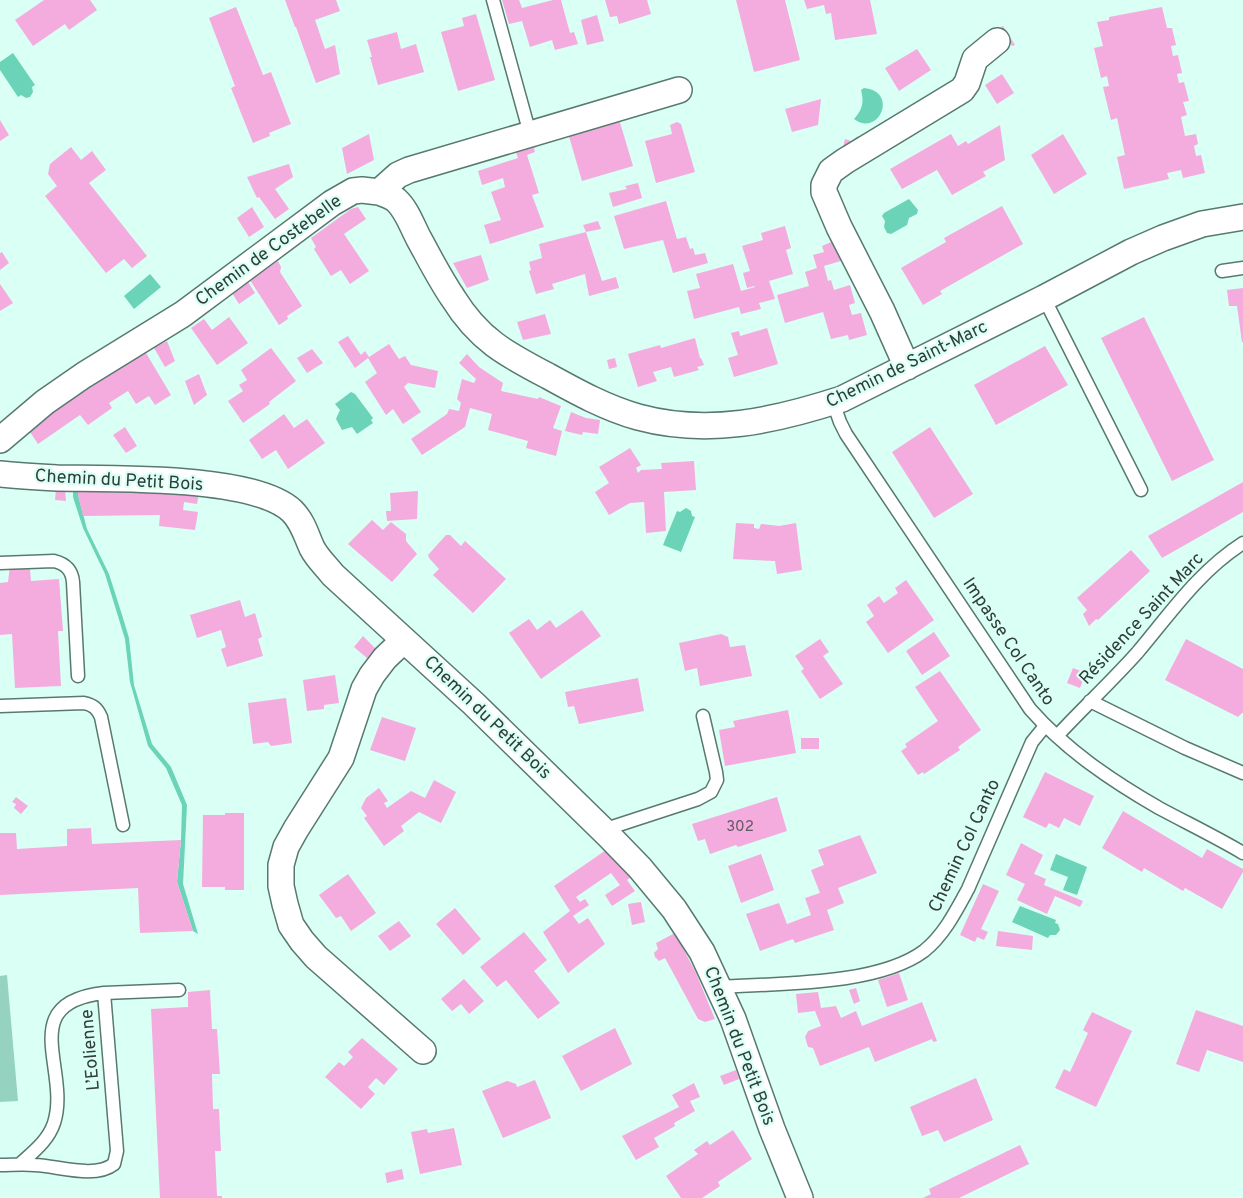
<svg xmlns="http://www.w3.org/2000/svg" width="1243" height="1198" viewBox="0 0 1243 1198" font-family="Overpass,sans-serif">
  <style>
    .green { fill: #96d2c0 }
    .water { fill: #6ad3b8 }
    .building { fill: #f4acde }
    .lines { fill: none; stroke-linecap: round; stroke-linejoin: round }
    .lane-casing { stroke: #58796f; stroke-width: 15 }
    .street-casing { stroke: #58796f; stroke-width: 28 }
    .lane { stroke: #fff; stroke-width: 12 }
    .street { stroke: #fff; stroke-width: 25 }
    .labels { text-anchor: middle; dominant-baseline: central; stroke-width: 4.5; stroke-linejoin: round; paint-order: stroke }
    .number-label { font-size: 15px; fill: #615a63 }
    .street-label { font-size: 18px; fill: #303e3a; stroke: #dafff4 }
  </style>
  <rect width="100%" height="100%" fill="#dafff4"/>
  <path class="green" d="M7,975L18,1101L0,1102V976Z"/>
  <path class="water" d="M13,53L35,85L32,87L33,92L30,97L26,98L21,95L18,97L0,70V62Z
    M864,88C899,91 879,138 854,119C863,109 864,102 861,90Z
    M909,199L918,210L917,214L909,218L907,225L891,234L887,233L884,227L885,221L882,216L884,213Z
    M150,274L161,287L134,309L124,296Z
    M351,392L355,394L373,418L371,420L373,423L357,434L352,427L342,430L336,419L340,410L335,404Z
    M73,486H78V495L87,529L109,574L123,618L129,638L134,685L152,744L171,767L187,805L183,884L198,934L193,931L177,882L181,840L182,805L166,768L148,746L130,682L125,639L105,574L83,528L73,497Z
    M686,508L691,511L692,516L695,517L681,552L663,545L677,511L680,512Z
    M1056,854L1087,867L1077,895L1063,890L1068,877L1050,870Z
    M1020,906L1056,920L1055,923L1058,924L1060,930L1056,935H1050L1048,938L1012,922Z"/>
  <path class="building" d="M44,0H90L97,10L69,30L65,24L33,46L15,20Z
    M285,0H336L340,11L315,20L325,49L335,45L340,74L316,83L296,27H295Z
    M502,0H519L522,8L553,0H561L570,33L574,32L578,44L555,50L552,40L530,47L522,21L509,24Z
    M605,0H647L651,14L619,24L617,16L610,17Z
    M736,0H785L800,60L754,72Z
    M804,0H870L877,34L835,40L831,13L826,14L824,5L807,9Z
    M236,7L263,75L271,72L291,124L269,133L270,136L253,143L231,88L235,86L209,18Z
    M1162,7L1167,28H1172L1176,45L1171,46L1173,56L1178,55L1182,73L1177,74L1179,83L1184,82L1189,101L1183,102L1187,115L1181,117L1185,136L1196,134L1198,144L1194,146L1196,156L1201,155L1205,173L1183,178L1181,170L1167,173L1169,179L1124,189L1117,157L1125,155L1117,118L1111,120L1103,87L1109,86L1107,76L1101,78L1094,48L1103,46L1097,22L1109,20V17Z
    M476,14L495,80L458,91L441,32L464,26L462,18Z
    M597,15L604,41L587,45L581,20Z
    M1003,26L1015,45L1012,46L1001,27Z
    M397,32L401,49L416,44L424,72L378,85L370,57H372L367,40Z
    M917,49L931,70L899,91L885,68Z
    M1002,74L1014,93L997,104L985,85Z
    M821,99L818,125L792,132L785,109Z
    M619,119L633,166L582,181L568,133Z
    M0,120L9,135L0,141Z
    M677,122L681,124L695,172L656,183L645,141L672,134L670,125Z
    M1000,125L1005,160L983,172L986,176L952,195L937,170L902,189L890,169L951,134L958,146L966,141L968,144Z
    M369,134L374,160L347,174L342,148Z
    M1063,134L1087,174L1054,194L1031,155Z
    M858,136L862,143L842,152L845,139L851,141Z
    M536,144L537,147L534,148L535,152L527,155L539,193L532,195L544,227L490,244L484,225L501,220L491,192L505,187L503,178L482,185L478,171L518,158L515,150Z
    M71,147L81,160L92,151L106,170L89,183L147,256L132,268L124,259L106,273L45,196L57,186L48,174L50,164Z
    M289,164L293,177L275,189L289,209L275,219L259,197L257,198L247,177Z
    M638,183L642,198L613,207L609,193L627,189L625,186Z
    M666,201L677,239L686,237L690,249L693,248L695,255L705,253L708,263L673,273L663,240L624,249L614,216Z
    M1002,206L1023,244L940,291L942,294L923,305L901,268L946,242L944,238Z
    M252,207L264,227L249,237L237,218Z
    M358,207L366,219L344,234L369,271L350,284L341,270L331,276L314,249L316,247L311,238L351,209Z
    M598,221L601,229L586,232L583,225Z
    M785,226L791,248L786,250L793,274L769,281L775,299L759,303L761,309L741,314L739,307L694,319L687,291L700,288L696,274L733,264L741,291L755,287L754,286L747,288L743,273L750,271L742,246L763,240L761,233Z
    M586,232L602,281L616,277L619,288L589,296L585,274L552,284L554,289L536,294L529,271L531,270L529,262L542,258L539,244Z
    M836,240L844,260L824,266L828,281L831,280L834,290L850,285L855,303L849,305L852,315L861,313L867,335L849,340L848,335L831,339L823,312L785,323L777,295L809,286L805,272L817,268L813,255L824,252L822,246Z
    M2,252L9,263L0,270V253Z
    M481,255L489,280L467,288L453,263Z
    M278,261L281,267L280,272L302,306L287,316L288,319L279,325L250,280Z
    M248,282L255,293L239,304L232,293Z
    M0,284L13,303L0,311Z
    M1243,288V342H1242L1237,306H1229L1227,290Z
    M545,314L551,334L523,340L517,322Z
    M229,317L248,343L217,365L191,328L204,319L212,330Z
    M1144,317L1214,460L1172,481L1101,338Z
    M767,328L778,364L734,377L728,358L738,355L731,333L739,331L740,336Z
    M348,336L361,355L365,351L369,357L389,344L399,359L405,356L411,365L438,371L435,388L408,383L404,387L421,412L403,424L393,409L386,415L365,382L377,373L368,358L355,368L338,342Z
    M695,338L700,358H701L704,365L697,367L699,370L674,377L671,367L653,372L657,381L638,387L628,354L660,345L661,348Z
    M167,341L175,361L165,367L154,348Z
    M1045,346L1068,385L996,425L974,385Z
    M271,348L296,381L269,402L270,404L243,423L228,401L243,391L239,385L247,380L241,370Z
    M312,349L323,363L307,373L297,358Z
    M146,353L171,395L155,405L149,396L136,404L128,391L109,403L112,408L88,425L80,415L38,444L28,429L60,404Z
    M467,354L479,367L503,383L501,391L538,399L539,397L561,406L553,428L562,431L556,456L526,448L528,441L488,430L492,414L470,408L465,427L422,455L411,439L447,414L449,409L459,411L461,403L457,399L462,379L474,383L476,379L459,363Z
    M615,358L617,367L609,369L607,360Z
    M199,374L207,395L194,405L185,381Z
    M571,412L586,418L600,420L598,434L583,432L582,435L565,431Z
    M284,414L294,428L307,419L325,443L288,469L276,450L262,459L249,440Z
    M125,427L137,446L126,453L113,435Z
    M930,427L973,494L934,518L892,452Z
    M630,448L641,465L636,468L638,473L641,470L662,469L661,463L694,461L696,490L664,492L666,531L646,533L644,502L630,503L609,515L595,492L609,483L599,467Z
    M1243,482V512L1162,558L1148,536Z
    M78,486L199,493L197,504L184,502L183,510L198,512L195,530L159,526L160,515L83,516L78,495Z
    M56,488L65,489L66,501L55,500Z
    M418,491L417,519L387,521L386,511H391L390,493Z
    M372,520L383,530L391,522L406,534V541L417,554L392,582L348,544Z
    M736,523L754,524V528L759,529L761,524L779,526L796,523L802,570L777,574L775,561L733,559Z
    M446,535H450L461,546L465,541L506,579L473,613L433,575L439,569L429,558L428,555Z
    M1131,550L1150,571L1098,620L1096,619L1089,626L1083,614L1087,610L1077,598Z
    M10,566L30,569L31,581L59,579L63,631H58L61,686L15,688L12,634L0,635V583L8,582Z
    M906,580L934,620L888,653L866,622L874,616L867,605L879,596L884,603L898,593L895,588Z
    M240,600L245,617L255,613L262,637L258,639L263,656L227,667L221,649L226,647L221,630L197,638L190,615Z
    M582,610L601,636L541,679L509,633L529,619L537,630L550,620L556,628Z
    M934,632L950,656L922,675L906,651Z
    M721,634L728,637L730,647L745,645L752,676L700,686L697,668L685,671L679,643Z
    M363,636L376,649L368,659L354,647Z
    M820,639L829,652L823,656L843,684L820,699L801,671L804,669L795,656Z
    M1186,639L1243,669V713H1242L1238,717L1165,680Z
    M1073,668L1086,673L1080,688L1067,683Z
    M940,671L981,730L958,747L960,750L924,774L923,772L918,775L901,751L907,747L905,744L938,721L915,687Z
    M335,675L339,703L324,705V709L307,711L303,680Z
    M638,678L644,711L579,724L574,706L568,707L565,692Z
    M286,698L292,743L271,746L268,742L253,744L248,703Z
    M788,710L796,753L725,766L719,730L735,727L733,721Z
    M382,717L416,728L405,761L370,750Z
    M801,738H819V749H801Z
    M1045,772L1094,796L1080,826L1064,818L1059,828L1049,823L1046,828L1023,817Z
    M434,780L456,792L441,823L419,812L401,826L404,831L384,846L364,818L367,816L361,808L366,798L379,788L388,801L384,803L387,808L411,791L425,798Z
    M16,797L28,806L21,814L14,808L16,804L12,802Z
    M777,797L787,831L738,847L736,845L710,854L705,839L698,841L692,824Z
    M1123,811L1202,858L1207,849L1243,869V872L1222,909L1185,888L1183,891L1144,868L1142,872L1102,848Z
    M225,813H244V890H225V887H202L203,815H225Z
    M91,828L92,844L181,840L177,882L193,931L140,933L138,888L0,895V833H16L17,849L67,846V829Z
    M860,835L877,873L838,888L844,903L827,910L834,930L795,943L793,939L760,951L746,914L779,903L787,924L811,915L805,898L820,893L811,870L824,865L818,850Z
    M1021,843L1043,855L1034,874L1046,879L1044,885L1083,901L1080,907L1055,896L1047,914L1017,900L1025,884L1006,875Z
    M606,850L631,877L627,880L635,891L612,906L605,895L620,885L611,873L576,897L580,902L585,899L589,905L573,916L579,924L588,918L605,944L568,973L543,932L570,911L554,886Z
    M761,854L774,890L741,903L728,866Z
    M348,874L376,913L351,931L341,916L336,918L319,895Z
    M983,884L999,891L981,929L988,932L984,940L977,937L975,942L960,935Z
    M641,902L645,922L632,925L628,904Z
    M455,908L481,939L463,955L436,924Z
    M399,921L411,936L390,951L378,936Z
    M998,931L1033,936L1032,950L996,946Z
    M524,932L547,960L534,971L560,1003L538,1019L506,980L497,987L480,967Z
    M675,933L696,973L715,1019L705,1022L698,1019L665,958L659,961L655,957L654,953L658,949L656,943Z
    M899,973L908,1000L887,1007L878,980Z
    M464,979L484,1001L469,1014L461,1004L452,1011L441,999Z
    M856,988L860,1001L854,1004L849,990Z
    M210,990L212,1029H217L220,1074H212L213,1109H219L221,1151H215L217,1196H222V1198H160L151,1009L188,1007V992Z
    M818,992L821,1008L836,1006L841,1018L856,1011L862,1026L922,1002L937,1041L933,1042L932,1039L875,1062L869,1047L820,1066L813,1048L808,1047L805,1037L808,1031L821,1026L815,1011L798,1013L796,994Z
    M1196,1010L1243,1026V1062L1207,1050L1199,1072L1176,1064Z
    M1092,1012L1132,1031L1096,1107L1055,1088L1064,1069L1070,1072L1088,1033L1083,1030Z
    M615,1028L632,1064L581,1091L562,1056Z
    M362,1038L398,1069L384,1085L376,1078L368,1087L375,1094L361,1109L325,1077L339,1062L344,1066L353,1057L348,1052Z
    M736,1070L739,1079L724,1085L720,1076Z
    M976,1078L993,1120L944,1142L938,1130L922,1136L910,1107Z
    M535,1080L551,1118L503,1138L482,1091L507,1081L516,1084L517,1087Z
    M694,1083L700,1097L690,1101L695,1111L674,1123L675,1126L654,1138L659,1147L636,1160L622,1136L679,1107L672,1095Z
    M454,1128L462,1165L420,1174L411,1132L427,1129L428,1133Z
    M733,1130L752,1159L718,1182L720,1186L702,1198H681L666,1176L698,1154L694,1150L707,1141L710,1145Z
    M1020,1145L1029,1164L959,1198H923L931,1194L929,1189Z
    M402,1169L404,1179L387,1183L385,1173Z"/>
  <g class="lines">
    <g class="lane-casing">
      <path id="lane" d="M493,0L530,134
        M1222,271L1243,268
        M1044,298L1141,490
        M833,402L840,422L846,434L1030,709C1066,750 1112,781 1159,808C1187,823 1216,837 1243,853
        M0,563L54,561C66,564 72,570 73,582L78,676
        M1090,701L1185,748L1243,773
        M0,706L84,703C93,705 97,708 101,717L123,825
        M1057,736C1083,708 1111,682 1137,653C1170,614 1199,571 1243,543
        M603,830L698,799L711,792L717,780L716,772L703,716
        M719,987C777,983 877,986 924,951C944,935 956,911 968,889L1032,742L1045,726
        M104,993L179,990
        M0,1165C12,1165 23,1164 35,1165C58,1166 95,1179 114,1164L117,1151L104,993C14,1003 71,1070 54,1123C48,1141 33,1152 20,1164"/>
    </g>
    <g class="street-casing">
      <path id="street" d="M379,192C384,194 391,196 396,200C407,210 412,226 419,239C430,259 440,279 453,298C479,340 506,354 548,376C577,392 606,408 638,417C708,436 774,421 842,399L1044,298L1131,252L1163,238L1202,224L1243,217
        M907,367L882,311L839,227L824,192V185L831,171L845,161L962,90L967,83L975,59L997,41
        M0,440L45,402L84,375L183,314L332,203L353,191L362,190L379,192L398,175L409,170L679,90
        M0,474C19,476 38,477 57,478C110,479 254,475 292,511C303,522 306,535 312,548C317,558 326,566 333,575L474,704L609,836L640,868L674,909L702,952L733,1019L772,1129L800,1198
        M404,640L385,658L372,675L364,689L341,758L296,829L286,847L281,865V886L285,904L291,925L302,941L316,957L423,1051"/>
    </g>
    <use href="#lane" class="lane"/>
    <use href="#street" class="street"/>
  </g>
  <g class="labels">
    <g class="number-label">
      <text x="740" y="827">302</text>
    </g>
    <g class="street-label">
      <text transform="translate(269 251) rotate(-36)">Chemin de Costebelle</text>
      <text transform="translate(907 365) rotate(-26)">Chemin de Saint-Marc</text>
      <text transform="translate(119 481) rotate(3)">Chemin du Petit Bois</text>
      <text transform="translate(1142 619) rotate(-47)">Résidence Saint Marc</text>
      <text transform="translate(1008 642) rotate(56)">Impasse Col Canto</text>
      <text transform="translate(487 718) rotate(44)">Chemin du Petit Bois</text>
      <text transform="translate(965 846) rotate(-65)">Chemin Col Canto</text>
      <text transform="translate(739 1046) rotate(69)">Chemin du Petit Bois</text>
      <text transform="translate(91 1050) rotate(-95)">L’Eolienne</text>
    </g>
  </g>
</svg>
